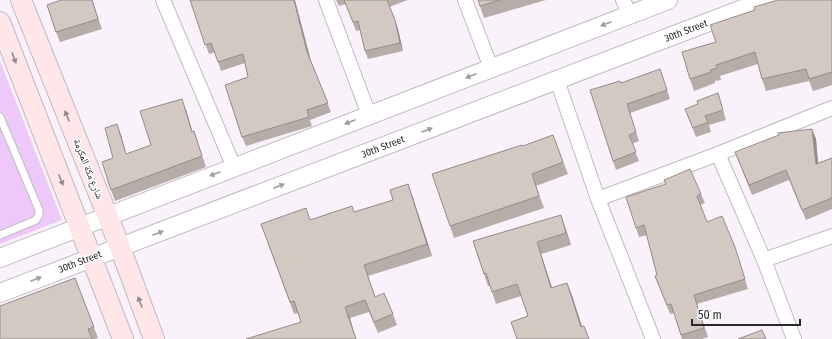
<svg xmlns="http://www.w3.org/2000/svg" width="832" height="339" viewBox="0 0 832 339" font-family="'Fira Sans Condensed','Noto Naskh Arabic',sans-serif">
  <style>
    .green { fill: #eec8f9 }
    .lines { fill: none; stroke-linecap: round; stroke-linejoin: round }
    .service-casing { stroke: #c0b9c2; stroke-width: 9 }
    .minor-casing { stroke: #c0b9c2; stroke-width: 16 }
    .tertiary-casing { stroke: #c0b9c2; stroke-width: 20 }
    .secondary-casing { stroke: #c0b9c2; stroke-width: 22 }
    .service { stroke: #fff; stroke-width: 7 }
    .minor { stroke: #fff; stroke-width: 14 }
    .tertiary { stroke: #fff; stroke-width: 18 }
    .secondary { stroke: #fee6e9; stroke-width: 20 }
    .wall { fill: #b6aca8 }
    .shaded-wall { fill: #948c88 }
    .building { fill: #d4c8c3; stroke: #948c88 }
    .oneway { fill: #9f9ea0 }
    .oneway2 { fill: #94868a }
    .labels { text-anchor: middle; dominant-baseline: central; stroke-width: 3.5; stroke-linejoin: round; paint-order: stroke }
    .street-label { font-size: 10px; fill: #2a272b; stroke: #fff }
  </style>
  <rect width="100%" height="100%" fill="#f9f2fb"/>
  <path class="green" d="M0,61L62,220L0,244Z"/>
  <g class="lines">
    <g class="service-casing">
      <path id="service" d="M0,117L39,210V215L36,220L0,235"/>
    </g>
    <g class="minor-casing">
      <path id="minor" d="M163,0L234,167
        M326,0L369,115
        M465,0L491,68
        M623,0L630,15
        M557,80L598,199L653,339
        M718,154L764,260L794,339
        M598,199L718,154L832,108
        M764,260L832,236"/>
    </g>
    <g class="tertiary-casing">
      <path id="tertiary" d="M0,258L668,0
        M0,293L766,0"/>
    </g>
    <g class="secondary-casing">
      <path id="secondary" d="M21,0L120,247L154,339
        M0,22L123,339"/>
    </g>
    <use href="#service" class="service"/>
    <use href="#minor" class="minor"/>
    <use href="#tertiary" class="tertiary"/>
    <use href="#secondary" class="secondary"/>
  </g>
  <path class="wall" d="M92,0L102,29L60,42L56,32Z
    M190,0L310,59L331,112L310,120L312,126L246,146L242,137L248,77L245,63L221,71L215,52L209,54Z
    M336,0H408L389,7L398,29L403,51L368,59L365,51L360,30L356,31L346,4L339,6Z
    M478,0H546L484,18Z
    M832,0V85L813,91L809,81L766,91L762,79L758,64L720,76L721,80L715,81V83L694,91L690,79L716,42Z
    M660,69L670,99L630,113L639,141L632,144L639,161L616,170L613,161L621,83Z
    M721,103L726,120L709,125L711,132L696,137L685,109Z
    M186,110L192,132L194,131L206,167L115,201L111,190L113,158L121,135L126,154L151,145Z
    M812,129L816,139L818,163L832,158V209L806,220L789,180L752,195L735,152Z
    M553,135L568,174L536,186L544,208L454,238L450,226L523,146Z
    M664,180L701,194L705,203L700,205L707,222L738,256L748,289L697,304L708,337L702,339H682L674,313L670,314L655,276L657,275L647,235L639,237L636,228L665,184Z
    M412,195L432,256L368,276L375,297L393,314L397,325L378,333L369,312L350,318L301,322L298,313L294,314L261,224L310,220L354,212Z
    M565,227L571,245L541,254L552,288L567,283L582,327L589,339L528,316L521,296L496,304L490,286H488L473,241Z
    M75,278L98,338L95,339H0Z"/>
  <path class="shaded-wall" d="M294,0H295L311,61L307,52Z
    M395,20L398,29L403,51L400,43Z
    M182,99L186,110L196,143L192,132Z
    M117,124L121,135L129,165L126,154Z
    M812,129L816,139L819,174L816,164Z
    M408,184L412,195L432,256L427,244Z
    M561,215L571,245L566,233Z
    M537,242L541,254L556,300L551,288Z
    M567,283L572,295L586,339L581,327Z
    M345,307L350,318L356,339Z"/>
  <path class="building" d="M61,0H92L98,19L56,32L47,5Z
    M190,0H294L307,52L328,103L307,110L309,117L242,137L225,85L248,77L243,54L218,62L211,43L205,45Z
    M344,0H387L395,20L400,43L365,51L358,21L353,22Z
    M478,0H500L480,6Z
    M778,0H832V72L809,79L806,69L762,79L755,52L716,65L717,68L710,70L711,72L690,79L682,52L716,42L710,25L755,10L754,7Z
    M660,69L667,90L627,104L636,132L629,135L636,152L613,161L590,90L620,81L621,83Z
    M718,93L723,110L705,116L708,122L693,128L685,109L698,104L697,101Z
    M182,99L192,132L194,131L202,156L111,190L102,162L113,158L105,128L117,124L126,154L151,145L140,111Z
    M812,129L816,164L832,158V198L802,210L786,170L749,185L735,152L779,135L778,133Z
    M553,135L563,162L532,174L539,196L450,226L432,174L522,145L523,146Z
    M690,169L701,194L697,196L707,222L722,216L735,247L745,279L694,295L704,328L681,335L671,304L667,305L655,276L657,275L644,225L636,228L626,197L666,184L664,180Z
    M408,184L427,244L364,265L375,297L384,293L393,314L374,322L365,300L345,307L356,339H246L301,322L294,301L290,302L261,224L306,208L310,220L352,206L354,212L393,200L390,190Z
    M561,215L566,233L537,242L551,288L567,283L581,327L584,326L589,339H517L511,322L528,316L517,284L492,292L486,273L484,274L473,241Z
    M75,278L94,327L88,329L92,339H0V306Z
    M762,330L766,339H738Z"/>
  <defs><path id="oneway-solid" d="M-6-.8H1V-3.2L6.5 0L1 3.2V.8H-6Z"/></defs>
  <g class="oneway">
    <use href="#oneway-solid" transform="translate(606 24) rotate(159)"/>
    <use href="#oneway-solid" transform="translate(471 76) rotate(159)"/>
    <use href="#oneway-solid" transform="translate(350 122) rotate(159)"/>
    <use href="#oneway-solid" transform="translate(427 130) rotate(-21)"/>
    <use href="#oneway-solid" transform="translate(215 174) rotate(159)"/>
    <use href="#oneway-solid" transform="translate(279 186) rotate(-21)"/>
    <use href="#oneway-solid" transform="translate(158 233) rotate(-21)"/>
    <use href="#oneway-solid" transform="translate(36 279) rotate(-21)"/>
  </g>
  <g class="oneway2">
    <use href="#oneway-solid" transform="translate(14 58) rotate(69)"/>
    <use href="#oneway-solid" transform="translate(67 116) rotate(-112)"/>
    <use href="#oneway-solid" transform="translate(61 180) rotate(69)"/>
    <use href="#oneway-solid" transform="translate(140 302) rotate(-111)"/>
  </g>
  <g class="labels">
    <g class="street-label">
      <text transform="translate(686 31) rotate(-21)">30th Street</text>
      <text transform="translate(383 147) rotate(-21)">30th Street</text>
      <text transform="translate(88 169) rotate(68)">شارع مكة المكرمة</text>
      <text transform="translate(80 262) rotate(-21)">30th Street</text>
    </g>
  </g>
  <path d="M692 319v6h108v-6" fill="none" stroke="#2a272b" stroke-width="2"/>
  <text x="698" y="319" font-size="12" fill="#2a272b" stroke="#ffffff" stroke-width="3" paint-order="stroke">50 m</text>
</svg>
